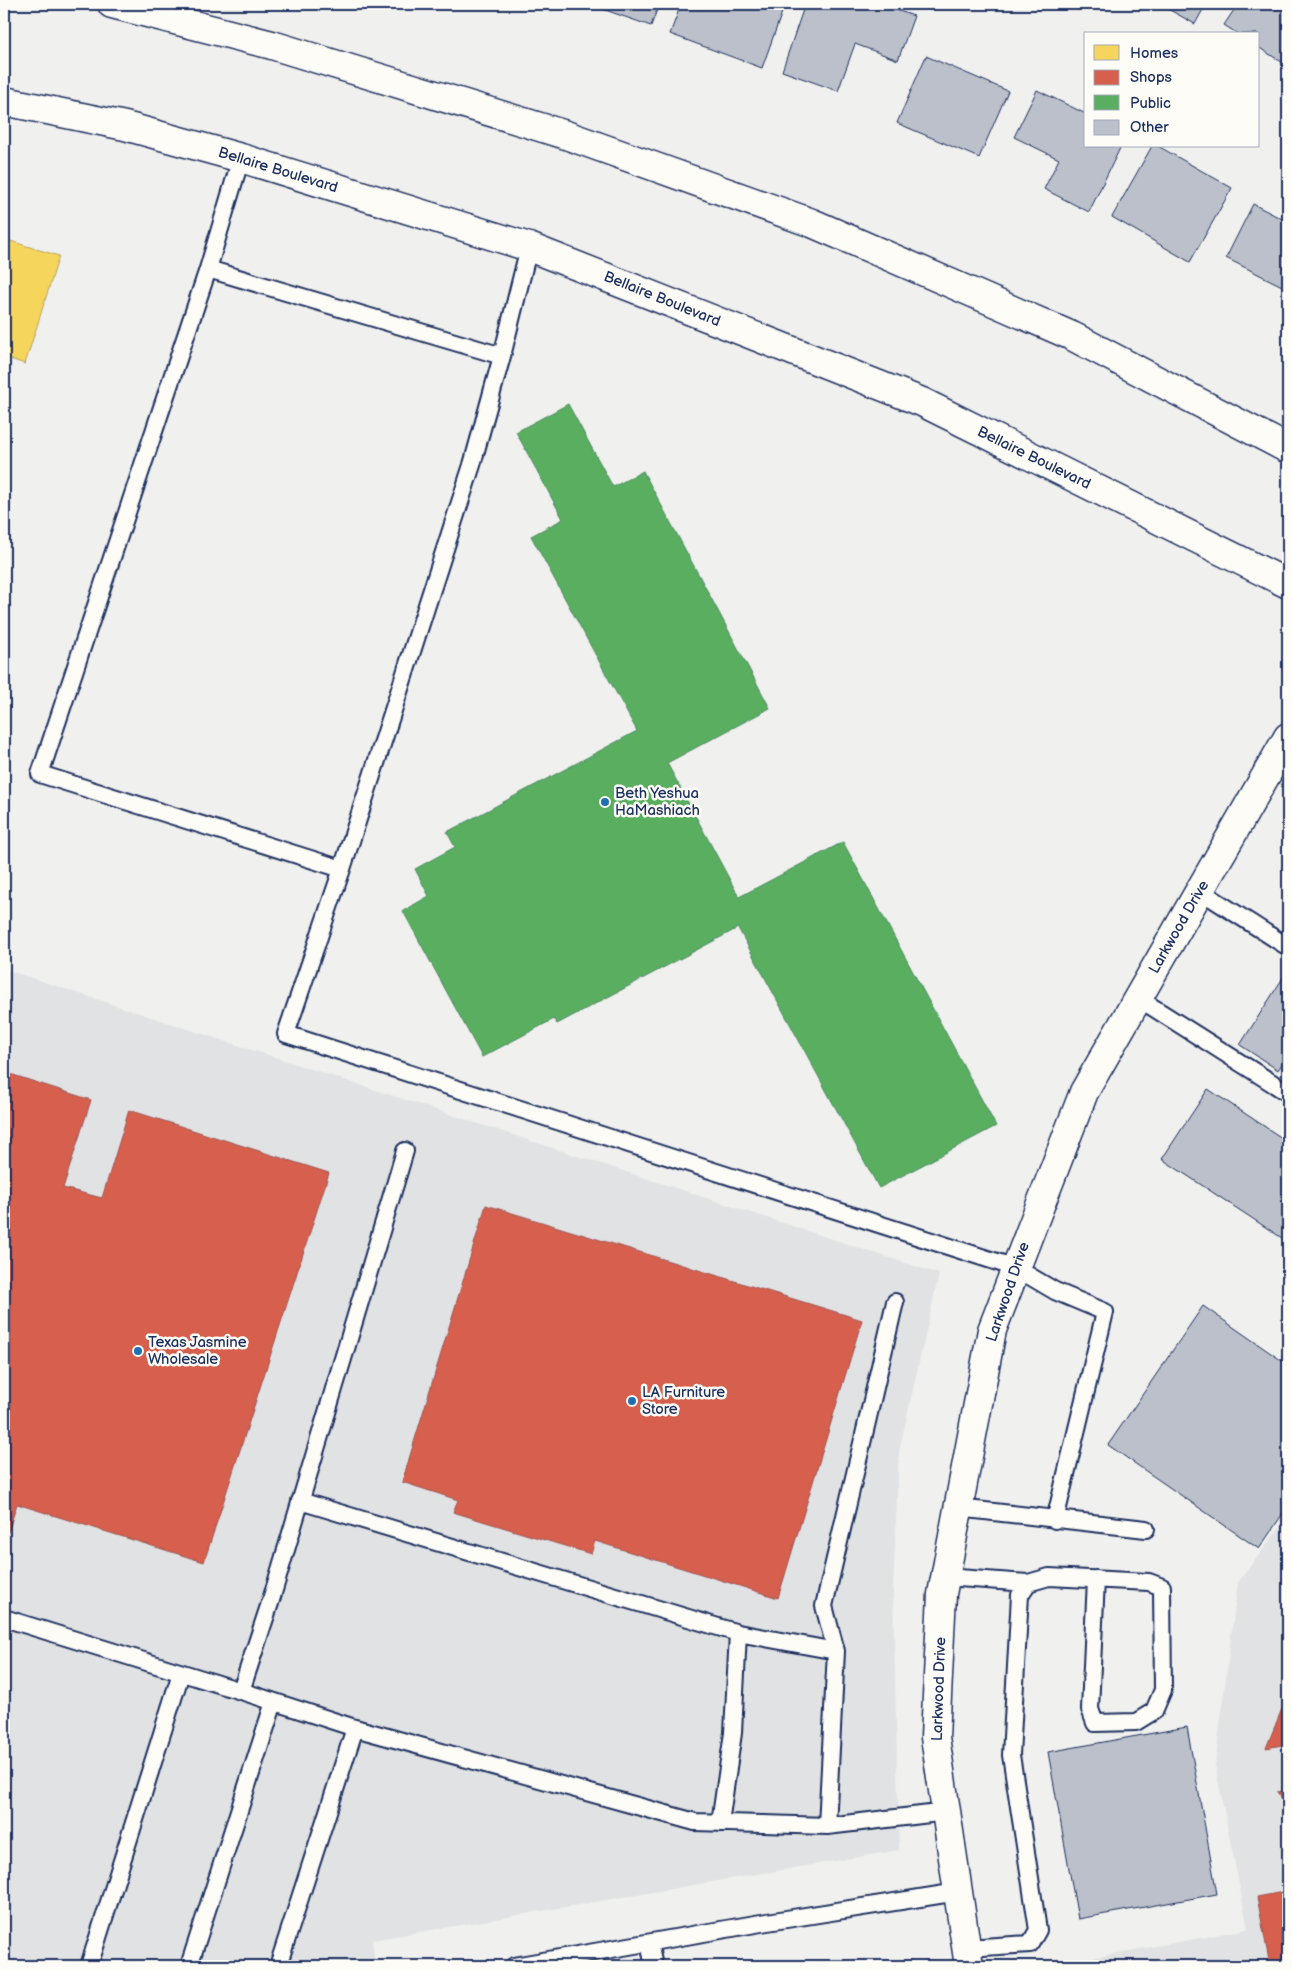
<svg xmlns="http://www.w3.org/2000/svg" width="1292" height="1970" viewBox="0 0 1292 1970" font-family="'Balsamiq Sans',sans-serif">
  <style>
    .built { fill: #e0e2e3 }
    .homes { fill: #f6d55c; stroke: #b4a35d }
    .shops { fill: #d6604d; stroke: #9e5152 }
    .public { fill: #5aae61; stroke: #478860 }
    .building { fill: #bbc0ca; stroke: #1b2f5e }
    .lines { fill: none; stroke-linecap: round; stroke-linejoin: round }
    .service-casing { stroke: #1b2f5e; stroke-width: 20 }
    .tertiary-casing { stroke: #1b2f5e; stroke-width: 31 }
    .primary-casing { stroke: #1b2f5e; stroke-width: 31 }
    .service { stroke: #fdfcf7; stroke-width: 16 }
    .tertiary { stroke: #fdfcf7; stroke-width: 28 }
    .primary { stroke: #fdfcf7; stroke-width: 28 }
    .poi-dot { fill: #1f6fb2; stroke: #fdfcf7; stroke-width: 2 }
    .labels { text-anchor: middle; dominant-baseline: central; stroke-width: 5; stroke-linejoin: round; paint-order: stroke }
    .street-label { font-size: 15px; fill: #1b2f5e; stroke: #fdfcf7 }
    .poi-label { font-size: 15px; fill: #1b2f5e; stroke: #fdfcf7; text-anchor: start }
  </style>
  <rect width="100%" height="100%" fill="#f0f0ee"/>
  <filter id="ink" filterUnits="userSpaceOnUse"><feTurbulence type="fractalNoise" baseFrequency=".02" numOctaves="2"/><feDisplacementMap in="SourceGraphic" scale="10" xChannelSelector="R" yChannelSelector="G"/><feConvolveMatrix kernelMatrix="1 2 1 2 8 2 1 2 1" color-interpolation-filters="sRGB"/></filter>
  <g filter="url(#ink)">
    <path class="built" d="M4,969L939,1274L899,1451L893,1590L899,1850L372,1940L375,1966H4Z
      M1288,1517V1966H1048L1248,1929L1215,1765L1238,1582Z"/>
    <path class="homes" d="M4,239L59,256L25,364L4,357Z"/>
    <path class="shops" d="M4,1072L91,1100L63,1188L102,1198L129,1110L329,1173L204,1562L17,1504L4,1545Z
      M486,1205L862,1320L778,1598L595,1541L591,1554L453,1512L458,1500L402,1482Z
      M1288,1694V1744L1266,1748Z
      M1288,1790V1806L1277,1792Z
      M1288,1891V1966H1270L1257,1897Z"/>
    <path class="public" d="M568,404L613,487L643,471L770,708L667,763L739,897L843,842L996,1126L879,1188L738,928L557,1024L554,1019L482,1057L403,911L429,896L415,869L455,847L447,832L637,731L531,536L563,519L516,432Z"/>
    <path class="building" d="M588,4H659L651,26Z
      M681,4H785L762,68L670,34Z
      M805,4H878L914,16L898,60L855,44L838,91L782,71Z
      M1159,4H1206L1195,24Z
      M1238,4H1288V66L1258,47V34H1238L1224,25Z
      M926,56L1008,91L979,158L897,123Z
      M1037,90L1086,114V146H1121L1089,212L1044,189L1059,159L1014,137Z
      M1152,146H1158L1232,188L1190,262L1112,217Z
      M1253,204L1288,222V289L1226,258Z
      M1288,970V1068L1282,1064L1278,1070L1240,1045Z
      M1208,1089L1288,1142V1242L1162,1159Z
      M1203,1306L1288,1365V1506L1259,1549L1108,1445Z
      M1187,1727L1217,1894L1078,1919L1048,1752Z"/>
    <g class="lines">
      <g class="service-casing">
        <path id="service" d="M241,158L208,269L40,774L342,869
          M529,247L502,356L472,465L342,869L286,1034L1016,1268L1055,1291L1105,1312L1055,1520
          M208,269L502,356
          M1199,890L1288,947
          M1138,998L1288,1093
          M300,1501L738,1633L836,1651
          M958,1508L1146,1529
          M945,1577L1028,1583
          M4,1618L241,1691L355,1728L695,1822L827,1826L947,1812
          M241,1691L271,1600L405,1151
          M720,1823L733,1733L738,1633
          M827,1826L836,1651L824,1606L895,1302
          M649,1943L654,1966
          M966,1948L1030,1944L1038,1930L1011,1755L1020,1595L1028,1583L1049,1577L1149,1582L1162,1587L1163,1690L1154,1711L1136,1722L1095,1723L1090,1709L1096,1579
          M89,1966L181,1673
          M189,1966L274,1702
          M278,1966L355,1728
          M514,1966L761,1923L958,1892"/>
      </g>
      <g class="tertiary-casing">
        <path id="tertiary" d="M969,1966L935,1737L942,1594L992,1330L1084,1092L1288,737"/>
      </g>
      <g class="primary-casing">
        <path id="primary" d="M112,4L272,45L566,135L812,223L1072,336L1288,449
          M4,101L125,126L241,158L529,247L922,402L1288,584"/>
      </g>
      <use href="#service" class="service"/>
      <use href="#tertiary" class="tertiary"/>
      <use href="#primary" class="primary"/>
    </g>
  </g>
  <g class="poi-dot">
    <circle cx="605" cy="802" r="5"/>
    <circle cx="138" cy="1351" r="5"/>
    <circle cx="632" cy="1401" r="5"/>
  </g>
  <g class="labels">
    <g class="street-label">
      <text transform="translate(278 170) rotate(17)">Bellaire Boulevard</text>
      <text transform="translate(662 299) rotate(22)">Bellaire Boulevard</text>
      <text transform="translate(1034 458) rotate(26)">Bellaire Boulevard</text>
      <text transform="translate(1179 927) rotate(-60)">Larkwood Drive</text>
      <text transform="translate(1008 1292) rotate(-71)">Larkwood Drive</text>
      <text transform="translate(939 1689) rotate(-88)">Larkwood Drive</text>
    </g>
    <g class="poi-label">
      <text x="615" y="793">Beth Yeshua<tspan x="615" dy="17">HaMashiach</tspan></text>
      <text x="148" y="1342">Texas Jasmine<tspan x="148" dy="17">Wholesale</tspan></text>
      <text x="642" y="1392">LA Furniture<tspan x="642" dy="17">Store</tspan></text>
    </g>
  </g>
  <rect width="1292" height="1970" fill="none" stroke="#fdfcf7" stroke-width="20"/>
  <rect x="10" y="10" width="1272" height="1950" fill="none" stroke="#1b2f5e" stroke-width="2" filter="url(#ink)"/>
  <rect x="1084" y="32" width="175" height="115" fill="#fdfcf7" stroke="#a3aaba"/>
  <rect x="1094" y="45" width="25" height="15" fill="#f6d55c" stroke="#a3aaba"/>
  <text x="1130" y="58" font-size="15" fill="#1b2f5e">Homes</text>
  <rect x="1094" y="70" width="25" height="15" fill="#d6604d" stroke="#a3aaba"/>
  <text x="1130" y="82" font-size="15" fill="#1b2f5e">Shops</text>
  <rect x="1094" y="95" width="25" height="15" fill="#5aae61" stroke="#a3aaba"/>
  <text x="1130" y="108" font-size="15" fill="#1b2f5e">Public</text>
  <rect x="1094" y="120" width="25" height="15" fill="#bbc0ca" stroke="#a3aaba"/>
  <text x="1130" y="132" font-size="15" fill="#1b2f5e">Other</text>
</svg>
